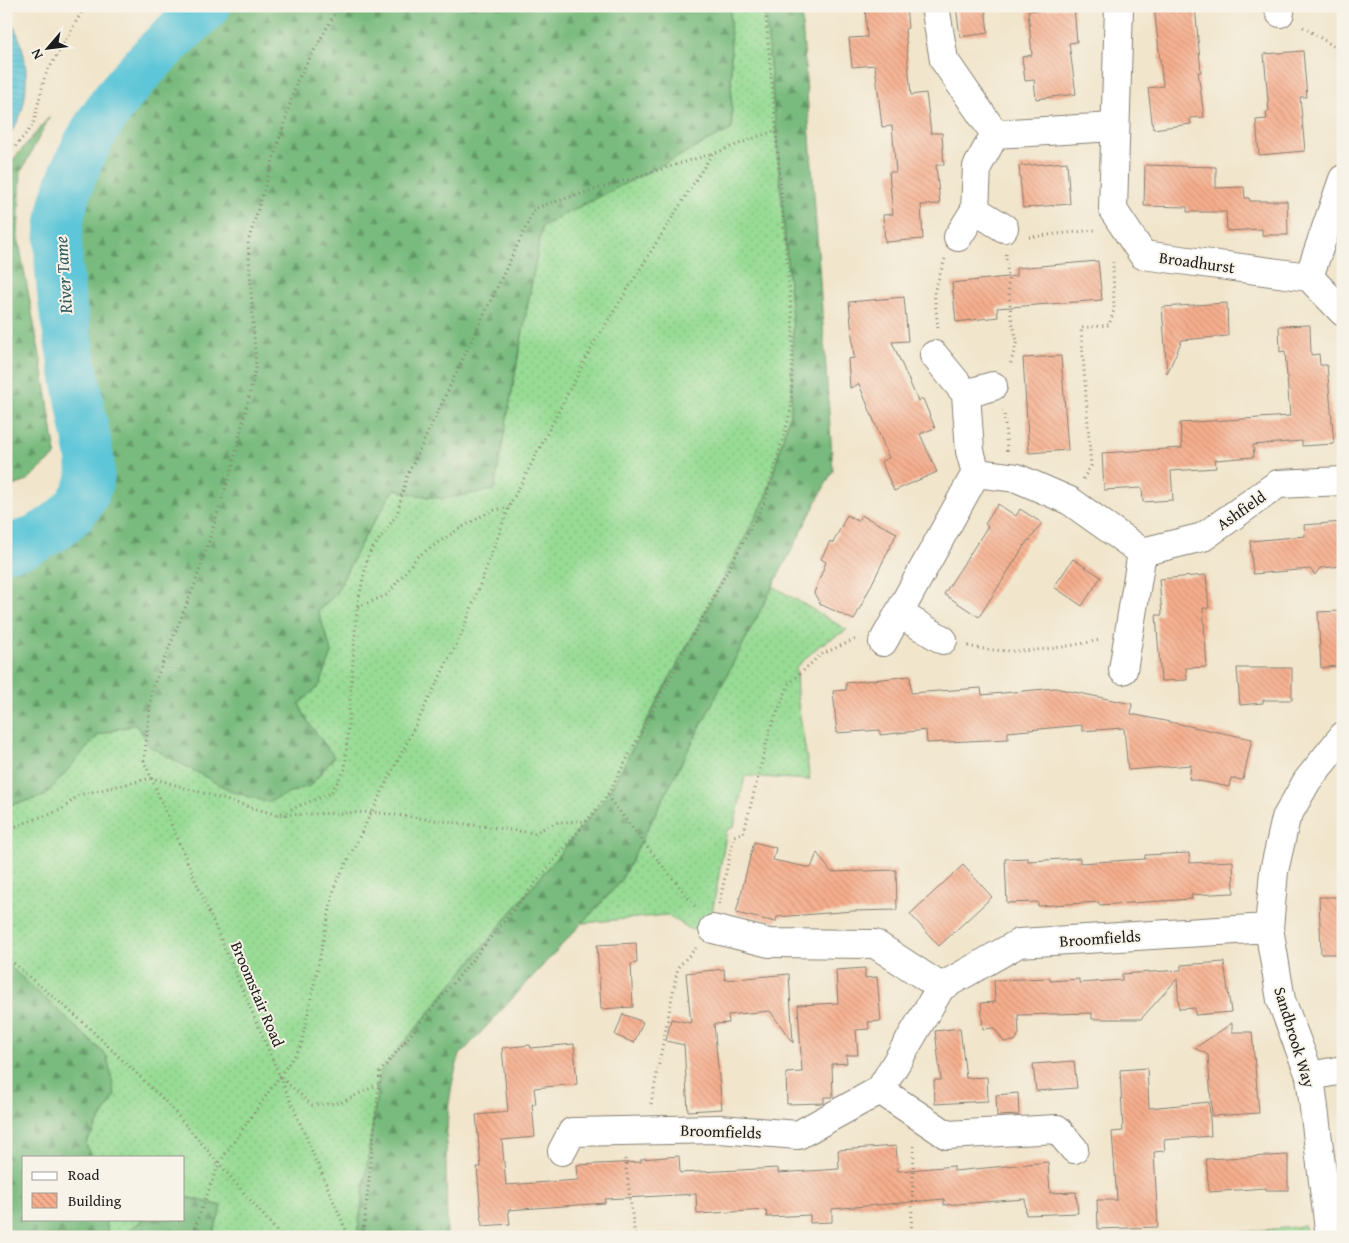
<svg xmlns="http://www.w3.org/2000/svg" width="1349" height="1243" viewBox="0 0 1349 1243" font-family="'Gentium Book Plus',serif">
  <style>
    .grass { fill: url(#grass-dots); stroke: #5a7c58 }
    .forest { fill: url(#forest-firs); stroke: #4a6c4d }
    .water { fill: url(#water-rules); stroke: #3c717a }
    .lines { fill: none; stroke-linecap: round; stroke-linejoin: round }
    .river { stroke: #5dc6d8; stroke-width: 48 }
    .building { fill: url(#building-back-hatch) }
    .minor-casing { stroke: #868074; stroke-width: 30 }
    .path { stroke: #868074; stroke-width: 3; stroke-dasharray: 1 4; stroke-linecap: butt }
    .minor { stroke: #fff; stroke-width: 28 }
    .labels { text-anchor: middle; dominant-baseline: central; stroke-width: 4; stroke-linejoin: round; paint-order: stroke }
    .street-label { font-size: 16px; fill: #1c1c1c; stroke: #f7f3e8 }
    .water-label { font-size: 18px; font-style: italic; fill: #33585e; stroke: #f7f3e8 }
  </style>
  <defs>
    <pattern id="grass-dots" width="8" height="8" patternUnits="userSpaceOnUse" patternTransform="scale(1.25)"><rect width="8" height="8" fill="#97db94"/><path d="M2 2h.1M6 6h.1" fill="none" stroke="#82bb7f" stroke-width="1.8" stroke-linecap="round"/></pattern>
    <pattern id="forest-firs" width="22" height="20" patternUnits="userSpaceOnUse" patternTransform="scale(1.25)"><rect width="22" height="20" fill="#79bb7e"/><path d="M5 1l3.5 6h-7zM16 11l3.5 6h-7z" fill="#629766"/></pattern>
    <pattern id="water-rules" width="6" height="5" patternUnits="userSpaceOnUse" patternTransform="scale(1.25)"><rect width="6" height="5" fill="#5dc6d8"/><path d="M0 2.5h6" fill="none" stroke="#50aab9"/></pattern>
    <pattern id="building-back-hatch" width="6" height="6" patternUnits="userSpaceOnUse" patternTransform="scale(1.25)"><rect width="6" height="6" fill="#f6ae8d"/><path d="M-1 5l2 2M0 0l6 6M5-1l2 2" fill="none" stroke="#d29579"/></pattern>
  </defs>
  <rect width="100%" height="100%" fill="#f7f3e8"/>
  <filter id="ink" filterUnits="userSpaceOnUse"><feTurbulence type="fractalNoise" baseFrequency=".02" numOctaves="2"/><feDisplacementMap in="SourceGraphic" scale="10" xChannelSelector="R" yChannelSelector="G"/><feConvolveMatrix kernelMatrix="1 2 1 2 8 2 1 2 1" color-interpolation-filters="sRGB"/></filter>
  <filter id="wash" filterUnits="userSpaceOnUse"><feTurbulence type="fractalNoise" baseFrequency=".0096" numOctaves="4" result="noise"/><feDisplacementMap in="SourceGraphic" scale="20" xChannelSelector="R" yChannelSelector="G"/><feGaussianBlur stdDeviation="1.12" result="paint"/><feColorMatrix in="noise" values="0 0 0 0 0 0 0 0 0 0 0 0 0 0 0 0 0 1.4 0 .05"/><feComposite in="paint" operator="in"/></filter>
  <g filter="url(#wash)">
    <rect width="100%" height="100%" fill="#f1e5cb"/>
    <path class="grass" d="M730,6H765L793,330L791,410L766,498L607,796L380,1072L357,1237H212L221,1206L187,1197L184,1198V1157H90L86,1143L115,1096L107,1056L6,963V806L45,796L98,735L136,724L311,785L334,757L308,722L299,704L320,684L332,653L318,611L335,595L363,539L395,489L411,494L494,490L542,226L732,129Z
      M773,586L847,630L820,645L796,667L797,696L810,780L745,776L734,827L727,830L712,913L692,930L667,915L583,923L620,882Z
      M105,1219H144L120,1237H109Z
      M1305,1226L1306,1237H1195Z"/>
    <path class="forest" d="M207,6H730L732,129L542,226L494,490L442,499L411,494L395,489L363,539L335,595L318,611L332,653L320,685L299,704L308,722L334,757L311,785L267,802L233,792L150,747L136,724L98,735L45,796L6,806V547C38,545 84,513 90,479C93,462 85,433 82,415C72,354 47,262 64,202C87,117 144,63 207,6Z
      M765,6H801L833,470L620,882L460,1055C441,1106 447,1181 447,1237H357L380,1072L607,796L766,498L791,410L793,330Z
      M50,116L21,172L18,237L45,383L56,455L25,482L6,488V168Z
      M6,963L107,1056L115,1096L86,1143L90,1157H24V1219H105L109,1237H6Z
      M186,1197L222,1206L212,1237H120L144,1219H184V1198Z"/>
    <path class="water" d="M6,16C28,40 31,88 20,116C17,124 11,132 6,140Z"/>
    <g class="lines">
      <path class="river" d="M6,547C38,545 84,513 90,479C93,462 85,433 82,415C72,354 47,262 64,202C87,117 144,63 207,6"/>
    </g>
    <g id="blocks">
      <path class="building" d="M865,6H906L908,28L905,29L911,95L926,93L931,133H942L944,165H936L940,204L921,205L923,239L885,242L883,215L893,214L889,172H896L892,126L882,127L875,65L852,67L849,38L867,37Z
        M956,6H985L988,33L960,37Z
        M1154,6H1195L1201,72H1198L1204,117L1190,118L1191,124L1153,129L1148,88L1163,86Z
        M1074,7L1077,42L1069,43L1076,94L1036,99L1034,80L1025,81L1022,57L1032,55L1028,11Z
        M1303,51L1307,97H1300L1305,151L1259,155L1256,120L1267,119L1266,112H1269L1264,54Z
        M1067,162L1070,204L1023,208L1019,166Z
        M1145,165L1216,167V188L1244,187L1245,198H1249L1250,201H1287L1288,235H1262V229L1227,231L1226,212H1187V207L1144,206Z
        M1098,261L1102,300L997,308L998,317L956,322L952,283L1016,276V268Z
        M904,297L908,341L892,342L918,401L923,399L935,428L920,434L937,472L894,491L881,461L889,458L859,384L850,388L848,359L854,358L849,302Z
        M1227,303L1228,336L1182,340L1167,374L1162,307Z
        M1310,325L1311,355L1319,354L1320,365H1327L1334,444L1302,446V441L1253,445L1254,457L1215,460L1216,468L1171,471L1173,500L1143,502L1142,488L1104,490L1102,453L1182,448L1180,423L1290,416L1285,351L1280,352L1279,326Z
        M1061,356L1068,450L1029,453L1023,358Z
        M998,504L1016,516L1020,509L1042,523L1029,541L1028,540L979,617L944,594L988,526L985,524Z
        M847,515L858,521L861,515L897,533L854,620L820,604L814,593L826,562L821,559L830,541L833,543Z
        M1343,522V566L1320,568L1315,575L1310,569L1253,574L1250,541L1305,536L1304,525Z
        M1073,559L1101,577L1082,606L1054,587Z
        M1206,575L1209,608H1203L1207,667L1186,668L1187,680L1161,681L1156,615H1162L1159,579Z
        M1343,611V665L1321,668L1318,612Z
        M1237,668H1292V700H1263V703L1240,705Z
        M910,676L911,693L981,688L982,695L1055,688L1132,704L1131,714L1252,739L1243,780L1231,778L1229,787L1189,779L1191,765L1128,770L1124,728L1082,731V725L1008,732V739L927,743L926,730L880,735V730L837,733L833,691L846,690V683Z
        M754,842L776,848L773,860L811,868L817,853L831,872L896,870L897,910L853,911L777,917L776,922L736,913Z
        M1189,853L1190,863L1233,861L1234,893L1191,895L1192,899L1099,905V902L1038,906V902L1007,903L1005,859L1028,858V861L1080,858V863L1145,859V855Z
        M963,865L992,897L939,946L910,914Z
        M1319,897H1343V954H1321Z
        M636,943L637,963L631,964L633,1007L601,1009L597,945Z
        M1224,962L1231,1012L1195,1015V1008L1179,1009L1177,979L1141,1019H1092V1013L1018,1015L1019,1034L1015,1041L1004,1042L994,1028L983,1029L981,1003L995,1002L994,980L1050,978V981L1079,979V983L1122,980V974L1181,970V965Z
        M865,968V978L877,977L881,1021L868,1022L869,1029L856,1030L858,1055H846L847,1063L832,1064L833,1097H824V1103L787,1104L786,1073L802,1072L798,1005L838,1003L836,970Z
        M724,969L725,980L789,974L793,1043L770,1011L728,1015L729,1023L714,1024L722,1109L688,1111L684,1045L666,1041L671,1019L691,1023L686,973Z
        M623,1014L643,1022L634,1043L615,1035Z
        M1232,1023V1032H1252L1259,1113L1212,1116L1208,1055L1195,1048Z
        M960,1028L966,1078L987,1077L988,1101L935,1104L934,1080H941L935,1031Z
        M574,1044L577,1084L534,1088L536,1104H532L535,1137L502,1140L506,1185L578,1180L577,1165L641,1162V1159L679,1156L680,1173L778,1168V1173L839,1169L838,1150L896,1146L898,1171L954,1166V1171L1048,1162L1050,1193L1076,1192L1078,1213L1026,1215L1025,1199L944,1205V1199L832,1209V1222L810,1223V1215L767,1217L766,1210L697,1214L696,1194L605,1199V1203L508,1210L510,1224L482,1226L477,1167H481L476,1115L508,1112L502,1048L530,1045L531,1048Z
        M1074,1061L1077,1088L1036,1091L1033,1064Z
        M1147,1068L1149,1108L1209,1102L1211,1136L1164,1140L1165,1151L1154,1152L1158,1227L1098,1229L1097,1200H1117L1112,1132L1123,1131L1120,1070Z
        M1018,1093L1019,1115L997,1116L996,1095Z
        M1288,1155V1190H1266V1188L1209,1192L1206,1159Z"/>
    </g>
  </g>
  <g filter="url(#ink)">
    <use href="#blocks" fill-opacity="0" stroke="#868074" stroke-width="1"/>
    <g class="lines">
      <g class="minor-casing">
        <path id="minor" d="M935,6L944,60L995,134L977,167L975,210L958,237
          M1119,6L1113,210L1143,255L1309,277L1343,312
          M1278,6L1280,13
          M995,134L1114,127
          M975,210L1004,228
          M1309,277L1343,179
          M934,355L966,394L970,451L976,473
          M966,394L993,386
          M900,614L943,640
          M883,642L976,473L1017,478L1070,501L1142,552L1203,537L1278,484L1343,481
          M1123,670L1142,552
          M713,929L769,943L875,944L941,987
          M1310,1076L1343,1070
          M880,1090L947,1135L1057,1129L1074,1149
          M562,1151L572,1132L719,1129L798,1135L880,1090L941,987L1019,943L1269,928
          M1330,1237L1310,1076L1281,1000L1269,928L1274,871L1286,818L1307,781L1343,736"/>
      </g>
      <path class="path" d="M339,6L297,81L248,242L256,367L232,468L195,584L152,689L144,761L349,1237
        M1303,27L1343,52
        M6,158L33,125L45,76L85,6
        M1029,237L1095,230
        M1006,254L1011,316L1017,341L1010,366
        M938,328L934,292L945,259
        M1004,410L1007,451
        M1083,479L1091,466L1081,328L1109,325L1114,310L1113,262
        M358,607L387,595L417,557L457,530L491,511L509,507
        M968,646C1011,656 1057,649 1100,640
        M607,796L697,909
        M277,815L331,793L345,769L357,607L368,555L397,514L407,476L535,208L711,154
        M6,824L16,826L61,810L79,795L152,778L277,815L373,812L534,833L558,822L587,821
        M719,904L734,836L744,832L770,729L789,684L820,655L856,639
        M6,957L84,1023L165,1101L282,1237
        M282,1078L312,1105L340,1103L379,1084
        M651,1104L678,967L696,948
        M625,1159L635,1237
        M191,1237L219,1163L301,1046L335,885L462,633L509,507L594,343L712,154L776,130
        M363,1237L380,1072L607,796L765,501L791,410L793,330L765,6
        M911,1237L914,1145"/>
      <use href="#minor" class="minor"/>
    </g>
  </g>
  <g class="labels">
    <g class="street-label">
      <text transform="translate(1197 262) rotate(8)">Broadhurst</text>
      <text transform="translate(1241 510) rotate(-35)">Ashfield</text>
      <text transform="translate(1100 938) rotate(-4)">Broomfields</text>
      <text transform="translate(258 994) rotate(67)">Broomstair Road</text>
      <text transform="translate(1295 1037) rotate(73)">Sandbrook Way</text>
      <text transform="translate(721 1131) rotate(2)">Broomfields</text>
    </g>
    <g class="water-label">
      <text transform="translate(63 275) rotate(-94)">River Tame</text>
    </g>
  </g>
  <rect width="1349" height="1243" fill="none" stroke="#f7f3e8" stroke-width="25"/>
  <rect x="22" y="1156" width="162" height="65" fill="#f7f3e8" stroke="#9f9d96"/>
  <rect x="32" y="1172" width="25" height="8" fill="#ffffff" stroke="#9f9d96"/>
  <text x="68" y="1180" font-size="15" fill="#1c1c1c">Road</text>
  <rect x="32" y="1193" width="25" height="15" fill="url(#building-back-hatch)" stroke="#9f9d96"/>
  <text x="68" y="1206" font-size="15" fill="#1c1c1c">Building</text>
  <g transform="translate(48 48) rotate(242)" stroke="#f7f3e8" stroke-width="4" paint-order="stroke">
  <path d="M0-4L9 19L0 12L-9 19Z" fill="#1c1c1c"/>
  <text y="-8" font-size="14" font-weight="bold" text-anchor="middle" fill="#1c1c1c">N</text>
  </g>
</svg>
